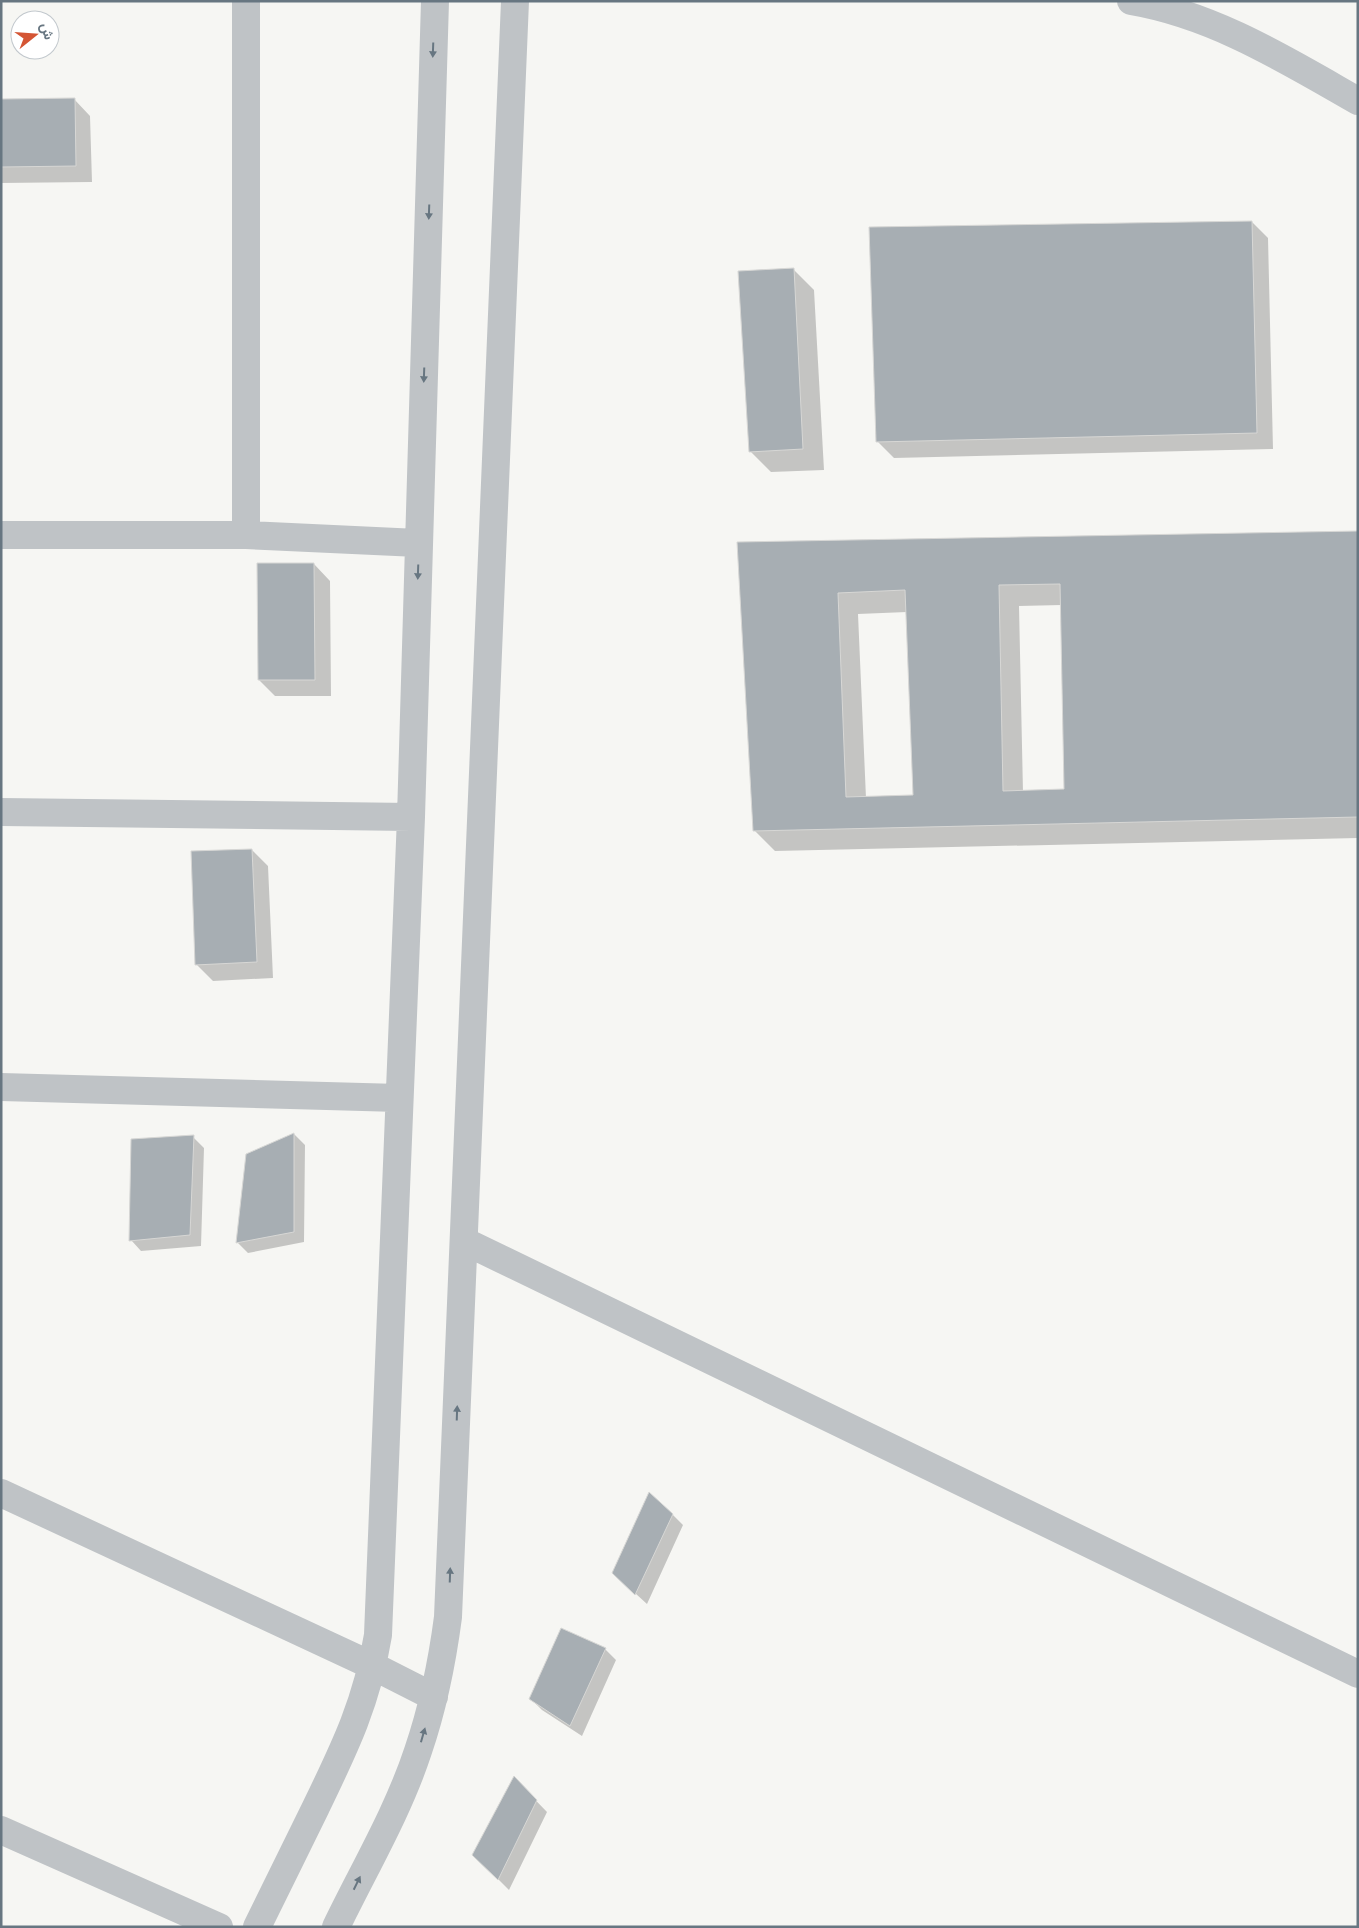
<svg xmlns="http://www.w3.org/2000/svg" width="1359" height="1928" viewBox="0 0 1359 1928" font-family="'PT Sans',Vazirmatn,sans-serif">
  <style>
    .shadow { fill: #0003; fill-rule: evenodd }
    .building { fill: #a7aeb3; stroke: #d7d7d5; fill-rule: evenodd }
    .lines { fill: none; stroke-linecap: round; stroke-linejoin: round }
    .minor { stroke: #bfc3c6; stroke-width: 28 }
    .oneway { fill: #677681 }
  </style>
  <rect width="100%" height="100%" fill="#f6f6f3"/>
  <path class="shadow" d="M74,99L90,116L92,182L1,183V100Z
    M1252,222L1268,238L1273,449L894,458L878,442Z
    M793,269L814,290L824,470L771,472L750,451Z
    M1358,532V838L775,851L754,830L738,544ZM1062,605L1065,791L1023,792L1019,606ZM907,612L914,796L866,798L858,614Z
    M314,564L330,581L331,696H275L259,680Z
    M252,850L268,866L273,978L213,981L196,964Z
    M294,1134L305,1145L304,1242L248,1253L237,1242Z
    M193,1137L204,1148L201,1246L141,1251L131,1240Z
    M672,1514L683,1525L647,1604L624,1583Z
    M605,1649L616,1660L582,1736L542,1710L531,1699Z
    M514,1778L547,1812L509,1890L473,1854Z"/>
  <path class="building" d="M75,98L76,166L1,167V99Z
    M1252,221L1257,433L876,442L869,227Z
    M794,268L803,449L749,452L738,271Z
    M1358,531V817L753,831L737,542ZM1060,584L1064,789L1003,791L999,585ZM905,590L913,795L846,797L838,593Z
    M257,563H314L315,680H258Z
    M252,849L257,962L195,965L191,851Z
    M294,1133V1232L236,1243L246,1154Z
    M194,1135L190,1235L129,1241L131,1139Z
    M649,1492L673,1514L635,1595L612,1573Z
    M561,1628L606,1648L570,1726L529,1699Z
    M514,1776L537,1800L498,1880L472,1855Z"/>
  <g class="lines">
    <path class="minor" d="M1131,1C1214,15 1286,60 1358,101
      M1,535H246L418,543
      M246,535V1
      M1,812L411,817
      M1,1087L399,1098
      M464,1241L1358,1674
      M1,1493L373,1666L434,1697
      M1,1830L219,1927
      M257,1927C277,1887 296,1847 316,1807C345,1747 367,1702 378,1635L411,817L435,1
      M336,1927C364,1869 398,1812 418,1751C433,1707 442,1663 448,1617L515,1"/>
  </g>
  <defs><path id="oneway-solid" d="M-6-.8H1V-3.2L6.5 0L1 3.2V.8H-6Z" transform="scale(1.25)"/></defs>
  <g class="oneway">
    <use href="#oneway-solid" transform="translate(433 50) rotate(92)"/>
    <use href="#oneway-solid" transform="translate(429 212) rotate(92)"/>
    <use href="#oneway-solid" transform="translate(424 375) rotate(92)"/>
    <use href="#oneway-solid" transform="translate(418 572) rotate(92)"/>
    <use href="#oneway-solid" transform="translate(457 1413) rotate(-88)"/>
    <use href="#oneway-solid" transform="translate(450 1575) rotate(-88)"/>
    <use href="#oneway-solid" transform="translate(423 1735) rotate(-74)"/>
    <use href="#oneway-solid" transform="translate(357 1883) rotate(-64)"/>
  </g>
  <rect width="1359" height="1928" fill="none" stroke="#677681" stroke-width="5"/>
  <g transform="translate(35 35) rotate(73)"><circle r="24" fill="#ffffff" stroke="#c2c8cd"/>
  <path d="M0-4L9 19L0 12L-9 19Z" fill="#d45534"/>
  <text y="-8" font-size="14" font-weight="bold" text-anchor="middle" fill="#677681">ش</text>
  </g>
</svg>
